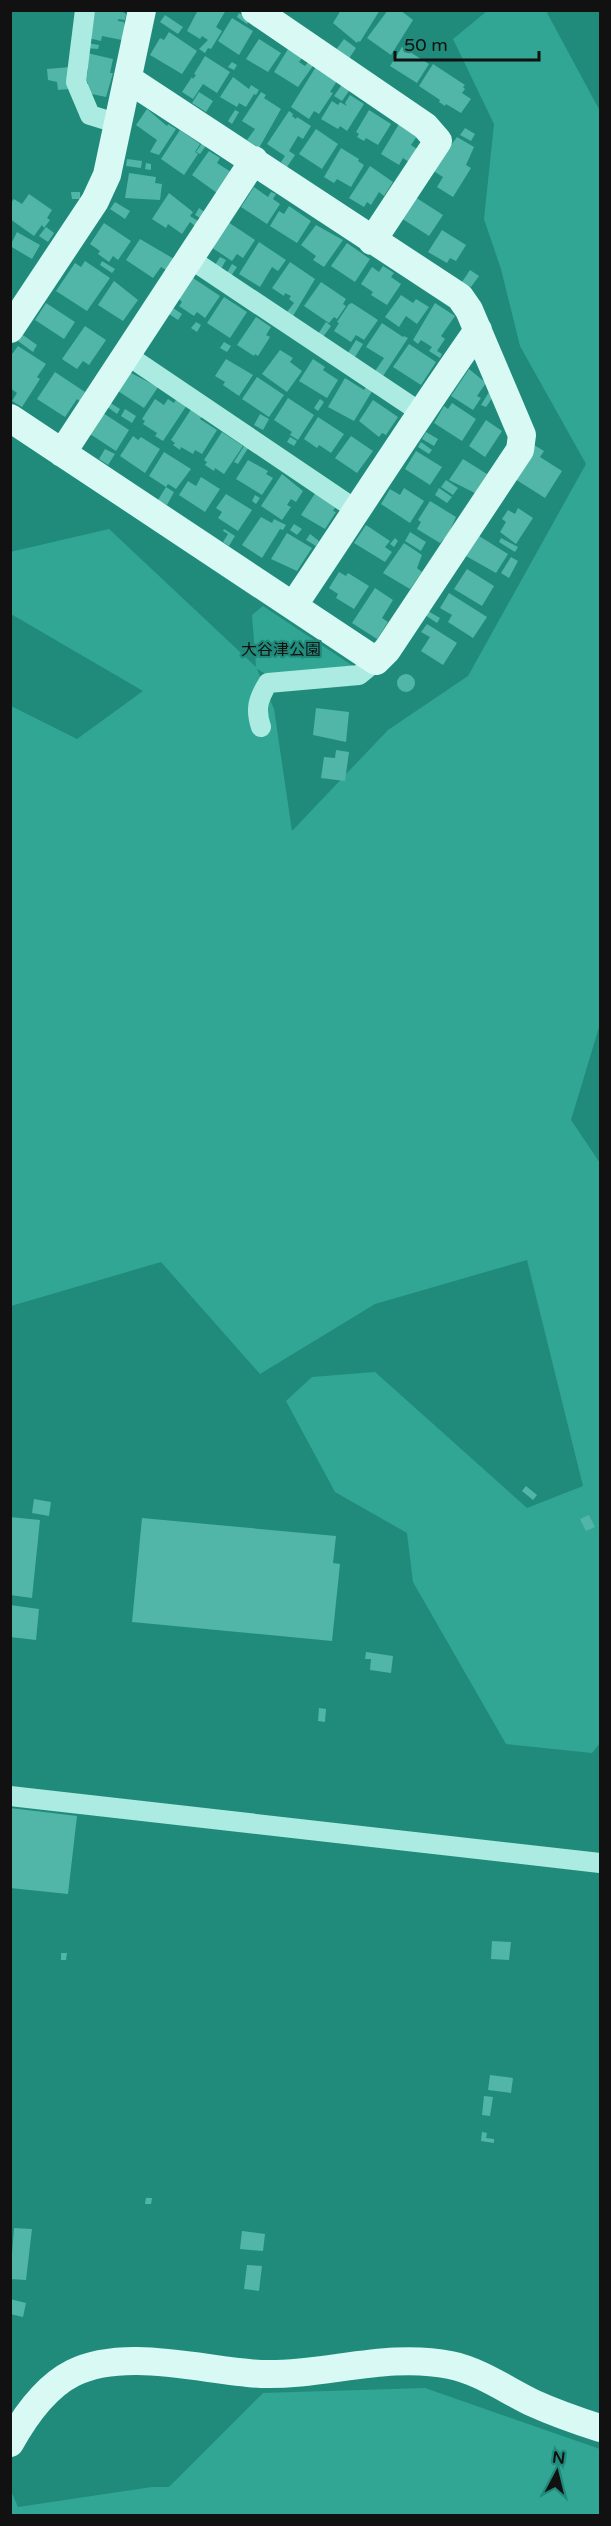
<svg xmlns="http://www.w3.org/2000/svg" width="611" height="2526" viewBox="0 0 611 2526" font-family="'Varela Round','Noto Sans JP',sans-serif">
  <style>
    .green { fill: #31a694 }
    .building { fill: #51b6a7 }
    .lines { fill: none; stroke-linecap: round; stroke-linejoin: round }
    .street { stroke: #acebe1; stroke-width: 20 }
    .secondary { stroke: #d8f9f4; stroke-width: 28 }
    .labels { text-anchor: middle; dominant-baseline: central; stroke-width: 4.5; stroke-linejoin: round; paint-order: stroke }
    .park-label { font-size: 16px; fill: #111; stroke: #208b7b }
  </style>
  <rect width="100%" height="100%" fill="#208b7b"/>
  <path class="green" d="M487,11H546L600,111V1024L571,1120L600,1163V1743L592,1753L506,1744L413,1582L407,1533L335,1492L286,1401L312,1377L375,1372L527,1508L583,1486L527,1260L375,1304L260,1374L161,1262L11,1306V706L77,739L143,691L11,614L10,552L109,529L256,667L252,615L263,606L353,666L271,677L257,669L274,709L292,831L388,730L468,676L586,464L520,346L501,269L484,219L494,124L453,39Z
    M425,2388L600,2449V2515H11V2491L18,2507L152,2487H169L263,2393Z"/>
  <path class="building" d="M91,10H120L126,14L125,20L118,19V21L124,22L125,27L122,40L102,36L101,41L88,38Z
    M198,10H226L216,27L222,31L211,49L208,48L205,53L199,49L208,40L202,36L200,39L187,31Z
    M341,10H380L360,42L358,41L357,43L333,23Z
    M388,10H400L413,20L391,55L367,38Z
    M239,13L250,19L247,24L237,17Z
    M165,15L183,27L178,34L160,22Z
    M232,18L253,31L239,55L218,41Z
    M169,32L197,51L182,74L150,55L160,38L164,40Z
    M259,39L281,53L268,72L246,59Z
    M344,39L356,48L348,60L335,51Z
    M87,43L99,45L98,49L86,48Z
    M402,47L429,64L417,83L390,66Z
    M288,49L302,58L299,62L305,66L310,60L315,63L298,87L274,72Z
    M87,53L113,59L110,73H113L106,97L87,93L88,82H86L88,70L84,69Z
    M205,56L230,72L217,93L203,84L193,99L182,92L192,77L193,79L196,75L194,74Z
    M232,62L237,65L234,70L228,67Z
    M433,64L465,85L463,87L465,89L462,93L471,99L461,113L446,104L445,106L439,102L440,100L419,86Z
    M317,65L337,81L330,92L333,93L319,114L314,111L309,119L291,107Z
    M70,67L69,89L58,90L57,82L48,80L47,69Z
    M233,77L249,89L251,85L259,90L256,95L254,94L246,107L239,103L237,107L220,97Z
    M343,83L351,88L342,101L334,96Z
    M199,92L213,101L206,112L192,103Z
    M261,92L266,95L264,98L281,109L259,148L247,140L255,129L242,121Z
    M350,95L364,104L347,131L340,126L338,129L321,119L332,101L338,105L340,102L347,106L345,103Z
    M147,109L167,126L168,124L176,129L159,155L150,152L157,140L136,125Z
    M235,110L239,112L232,124L228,121Z
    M369,110L391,124L378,145L366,138L364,141L357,137L359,134L356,132Z
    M289,111L293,114L292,116L296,119L297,117L311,126L303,139L298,136L289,151L295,155L287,167L281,162L285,156L267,144Z
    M399,124L417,136L411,145L417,149L409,162L403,158L399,165L381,154Z
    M465,128L475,134L471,141L460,135Z
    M316,129L338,144L322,169L299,154Z
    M180,130L200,144L195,152L198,154L184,175L161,159Z
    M457,137L474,147L466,165L471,168L453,197L437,187L443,177L432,170Z
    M204,140L208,143L200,154L196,152Z
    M341,148L359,159L358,161L364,165L351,187L337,179L334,183L324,177Z
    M209,151L220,158L217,163L231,172L217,193L192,175Z
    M127,159L142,161L141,168L126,166Z
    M146,163L151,164V170L145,169Z
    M370,166L393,182L384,196L379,192L371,205L367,202L364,207L349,198Z
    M129,173L156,177L155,183L162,184L160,200L125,198Z
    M254,187L268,197L271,192L276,194L273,199L280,204L267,224L241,207Z
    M71,192H80V199H72Z
    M169,193L193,212L190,216L198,221L195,226L190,222L182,234L168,224L166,228L152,219Z
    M29,194L52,210L47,218L50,220L44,228L42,225L34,236L10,219V204L14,199L22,204Z
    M415,197L443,215L429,236L401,218Z
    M115,202L130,211L125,219L110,209Z
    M289,206L311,221L297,243L270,226L279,211L284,214Z
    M199,208L206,213L202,219L195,215Z
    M228,222L255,240L243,258L237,254L232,261L211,247Z
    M104,223L131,241L118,260L113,256L109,262L98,254L100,251L90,244Z
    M316,225L343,240L324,267L313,260L316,256L301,245Z
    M46,227L54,233L48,242L39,236Z
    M442,230L466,245L456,261L450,258L447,263L428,252Z
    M17,232L40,245L32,259L10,246Z
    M140,239L174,259L166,270L161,267L153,278L126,260Z
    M259,242L286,260L278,271L272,267L260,287L239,274Z
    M347,243L370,259L355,282L331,266Z
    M220,257L226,260L221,269L215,265Z
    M85,261L110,278L87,311L56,291L75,263L81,267Z
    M102,261L115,269L112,273L100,265Z
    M290,262L315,279L293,316L287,312L294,303L289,299L291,296L285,293L284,296L272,288Z
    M232,264L237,267L231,276L227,273Z
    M383,266L394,273L391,277L401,284L387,305L371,295L373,292L361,284L372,267L379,272Z
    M470,270L479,276L471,287L462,282Z
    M193,278L220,296L205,318L197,312L194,316L179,306L182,302L179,299Z
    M114,281L138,300L123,321L98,305Z
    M321,282L346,299L343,304L346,306L337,319L334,317L329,323L304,306Z
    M401,295L413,303L416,299L429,307L417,324L406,316L399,327L385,317Z
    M224,297L247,312L230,338L207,323Z
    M46,303L75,322L64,339L35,320Z
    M352,303L378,320L364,340L356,335L351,342L334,331L339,323L337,322L349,304Z
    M435,303L455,316L441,336L445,339L437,351L442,354L440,358L429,351L432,347L421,340L418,344L413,340Z
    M170,306L182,314L178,320L166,312Z
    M256,317L271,327L266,335L270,337L258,356L255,354L254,356L237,345Z
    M196,322L201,325L197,332L191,328Z
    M326,322L331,326L323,337L318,334Z
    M382,323L403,337L404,336L408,338L383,376L375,371L384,358L366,347Z
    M85,326L106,340L89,365L83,361L77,369L62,359Z
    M23,335L37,345L33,352L18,341Z
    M356,340L363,344L355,357L348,353Z
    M224,342L231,346L227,352L220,348Z
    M409,344L436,362L421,385L393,367Z
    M18,346L46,364L37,377L40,379L22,407L12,401L17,393L10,388V357Z
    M280,350L293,358L290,362L302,371L287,392L262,374Z
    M226,359L253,375L239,396L223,385L225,382L215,376Z
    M313,359L325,367L323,370L338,380L327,398L299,381Z
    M469,369L486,383L477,396L481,398L473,410L451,396Z
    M55,372L85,392L80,401L77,399L65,417L37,399Z
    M131,373L158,387L144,408L118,391Z
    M257,377L284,395L269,417L242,399Z
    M345,378L364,390L368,384L374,388L354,421L328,407Z
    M489,392L494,395L486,407L481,405Z
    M177,398L187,405L163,441L155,436L157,433L143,424L145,421L142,419L155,399L164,405L168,399L174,403Z
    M288,398L314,415L298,440L290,435L292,432L274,420Z
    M320,399L324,402L318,411L314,408Z
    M373,400L398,417L386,435L382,433L379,437L359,421Z
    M109,402L120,409L117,414L106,406Z
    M452,403L476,419L462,441L434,423L444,406L448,409Z
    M194,405L204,412L200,419L217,430L202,454L195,450L193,454L181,447L180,450L173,445L175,443L171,440Z
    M125,409L136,416L132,423L121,416Z
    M103,413L129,430L116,451L90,434Z
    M260,414L269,419L263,430L254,425Z
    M318,417L344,434L331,453L319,445L317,448L304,439Z
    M486,420L502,431L485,457L469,446Z
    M222,432L243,446L224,474L215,468L214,471L205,465L207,462L204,460Z
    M426,432L438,439L434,446L422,439Z
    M133,436L138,440L141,437L160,449L145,473L120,456Z
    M351,436L373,451L357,473L335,458Z
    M290,437L297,441L294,446L287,442Z
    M421,442L432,450L429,454L418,447Z
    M246,443L250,445L238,464L234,462Z
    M534,445L544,451L540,457L562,471L545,498L515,479Z
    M105,449L115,454L108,465L99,459Z
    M416,451L442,467L430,485L405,469Z
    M164,452L191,469L176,489L168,484L166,487L174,492L167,505L158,500L166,487L149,476Z
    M463,459L487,474L475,493L449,480Z
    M248,460L268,471L266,474L273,478L262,495L236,479Z
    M282,474L303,491L296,502L291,499L287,505L291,507L282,520L261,506Z
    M201,477L220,489L205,512L179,495L188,481L196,486Z
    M446,480L458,488L453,495L441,487Z
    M404,488L424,501L410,523L381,504L390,489L400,495Z
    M439,488L452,497L447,503L435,495Z
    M316,492L336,506L333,511L336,512L325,529L301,515Z
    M226,494L252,510L238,531L218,518L222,512L216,508Z
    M255,495L260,498L256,504L252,501Z
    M430,501L456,517L448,535L440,543L417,529L421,522L418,520Z
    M518,508L533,518L516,544L500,532L506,522L502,519L508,510L515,514Z
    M261,517L272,523L274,519L286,525L283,530L280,529L262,558L242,545Z
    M294,524L302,529L297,535L290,530Z
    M366,525L390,541L385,547L392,552L385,562L354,543Z
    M224,529L235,536L229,546L223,542L228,534L223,531Z
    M410,532L426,542L421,551L405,541Z
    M287,533L312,548L297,571L271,559Z
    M310,534L319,541L316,546L306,540Z
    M479,536L508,554L496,573L466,556Z
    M395,538L398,541L394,547L390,544Z
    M501,538L518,547L515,552L499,542Z
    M404,543L422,555L417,568L422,572L410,589L383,573Z
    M511,557L518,561L509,578L501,573Z
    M467,569L494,586L482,606L454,589Z
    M339,572L346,576L348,573L369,586L354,609L336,598L338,594L329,588Z
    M375,588L393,600L382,618L388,622L377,639L352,623Z
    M449,593L487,617L473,638L448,622L452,615L440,608Z
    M428,611L440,618L437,623L425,615Z
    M427,624L457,643L443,665L421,651L430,637L421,632Z
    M397 683a9 9 0 1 1 18 0a9 9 0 1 1-18 0Z
    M316,708L349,712L346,742L313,735Z
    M336,750L349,752L345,781L321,778L324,757L335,758Z
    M526,1486L537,1495L533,1500L522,1491Z
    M34,1499L51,1502L49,1516L32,1513Z
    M589,1515L595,1527L586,1531L580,1519Z
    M10,1517L40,1520L32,1598L10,1595Z
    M142,1518L336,1536L333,1563L340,1564L332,1641L132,1622Z
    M10,1605L39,1609L36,1640L10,1637Z
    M366,1652L393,1656L391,1673L370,1670L371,1659H365Z
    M319,1708L326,1709L325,1722L318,1721Z
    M10,1808L77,1816L68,1894L10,1888Z
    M492,1941L511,1942L509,1960L491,1959Z
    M61,1953H67L66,1960H61Z
    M490,2075L513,2078L511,2093L488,2090Z
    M484,2096L493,2097L490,2116L482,2115Z
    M482,2132L487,2133L486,2138L494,2139V2143L481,2141Z
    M146,2198H152L151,2204H145Z
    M14,2228L32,2229L26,2280L10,2279Z
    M242,2231L265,2234L263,2251L240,2249Z
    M247,2265L262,2266L259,2291L244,2289Z
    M10,2299L26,2303L23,2317L10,2314Z"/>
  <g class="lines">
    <path class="street" d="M85,10L76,82L90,115L119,124
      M189,258L420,412
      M127,355L358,511
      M261,727C255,709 258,699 268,683L359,675L376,661
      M10,1796L600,1863"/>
    <path class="secondary" d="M255,10L425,126L438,141L372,241
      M10,329L95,201L107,175L142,10
      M10,418L376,661L387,650L520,450L522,435L469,310L460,297L128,79
      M62,453L254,160
      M293,606C355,514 414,421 478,330
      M10,2443C25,2416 45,2387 73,2373C126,2347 204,2371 261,2374C324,2376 388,2352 450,2365C480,2371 506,2390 533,2403C555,2413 578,2421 600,2428"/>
  </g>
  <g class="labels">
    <g class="park-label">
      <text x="281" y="650">大谷津公園</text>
    </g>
  </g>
  <rect width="611" height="2526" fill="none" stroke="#111111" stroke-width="24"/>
  <g transform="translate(557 2472) rotate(7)" stroke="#208b7b" stroke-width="4.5" paint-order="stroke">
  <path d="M0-4.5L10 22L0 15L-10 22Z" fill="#111111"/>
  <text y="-9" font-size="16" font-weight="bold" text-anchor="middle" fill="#111111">N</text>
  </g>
  <path d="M395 51v9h144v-9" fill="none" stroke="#111111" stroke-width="3"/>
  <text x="404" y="51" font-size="18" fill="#111111" stroke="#208b7b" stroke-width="4.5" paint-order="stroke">50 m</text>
</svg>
